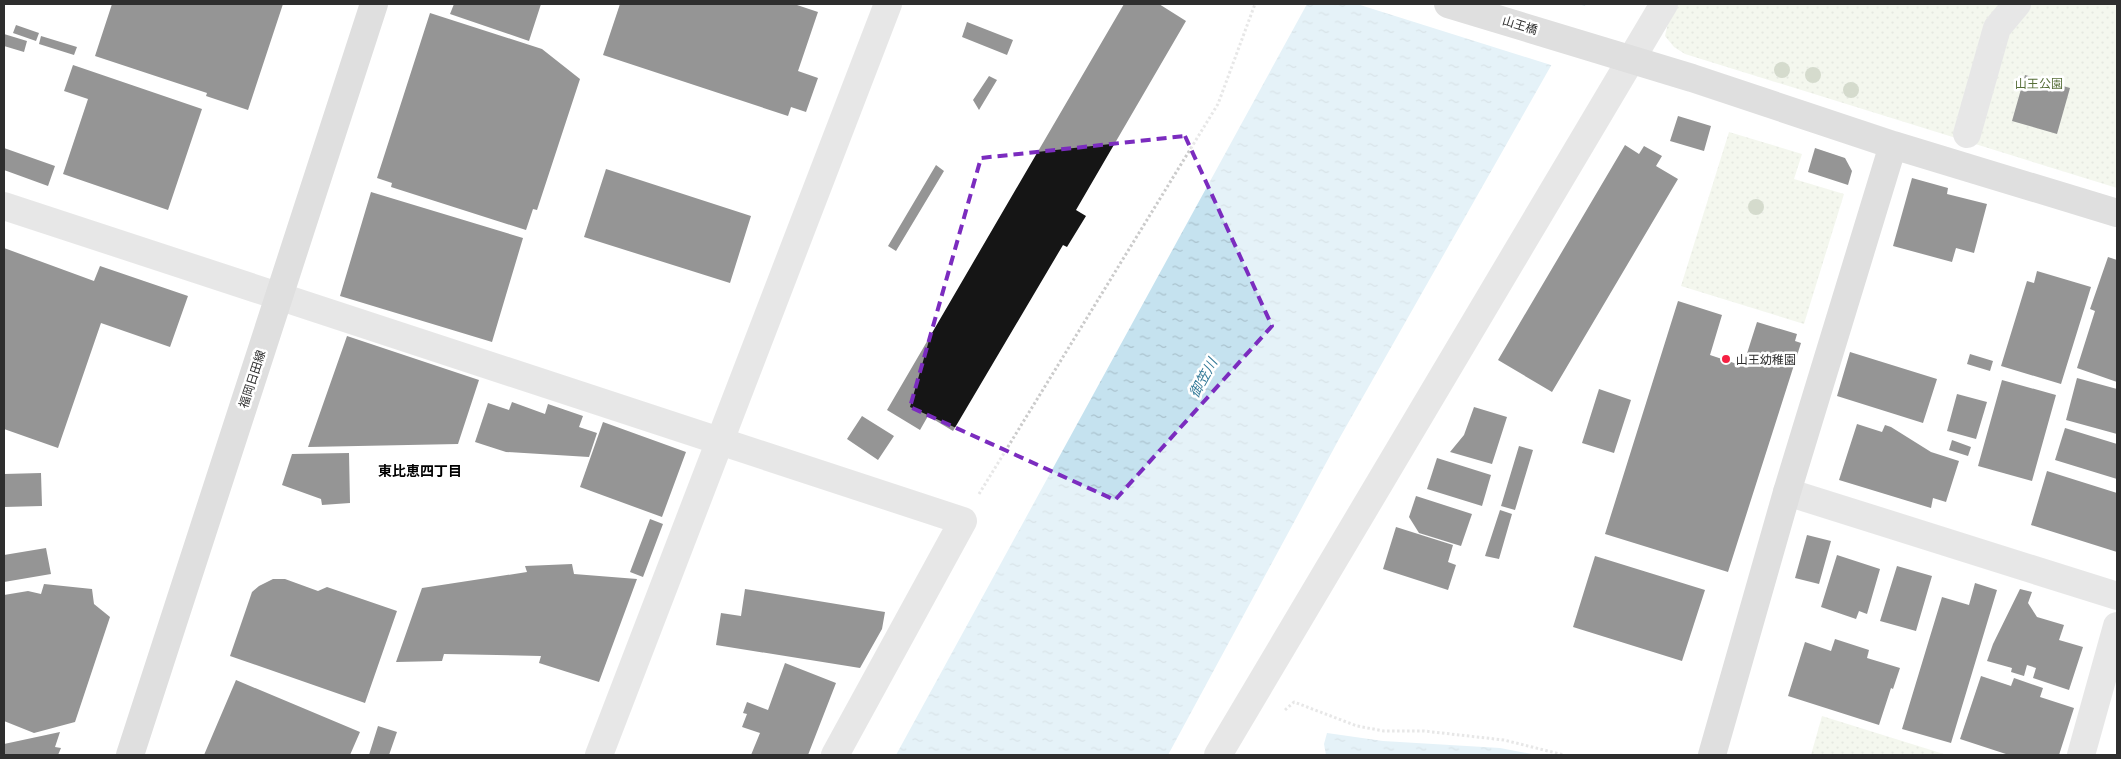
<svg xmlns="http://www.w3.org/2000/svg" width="2121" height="759" viewBox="0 0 2121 759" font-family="'PT Sans','Noto Sans JP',sans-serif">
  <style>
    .green { fill: url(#green-dots) }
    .water { fill: url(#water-ripples) }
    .pier { fill: #fff }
    .building { fill: #151515 }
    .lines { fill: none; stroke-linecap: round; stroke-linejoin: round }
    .path { stroke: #cbcbcb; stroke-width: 3; stroke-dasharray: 2.5 2.5; stroke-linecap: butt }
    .street { stroke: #cbcbcb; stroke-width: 28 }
    .secondary { stroke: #b8b8b8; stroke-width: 28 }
    .tree { fill: #a2af91 }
    .marked { fill: none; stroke: #7b2cbf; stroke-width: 4; stroke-dasharray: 10 6; stroke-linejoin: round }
    .poi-dot { fill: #f62042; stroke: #fff; stroke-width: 2 }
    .labels { text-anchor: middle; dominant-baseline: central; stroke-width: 5; stroke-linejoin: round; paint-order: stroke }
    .street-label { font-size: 12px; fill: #2e2e2e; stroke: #fff }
    .park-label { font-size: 12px; fill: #566e37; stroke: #fff }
    .poi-label { font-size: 12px; fill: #2e2e2e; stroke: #fff; text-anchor: start }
    .water-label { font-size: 14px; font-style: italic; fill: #347a98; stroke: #fff }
    .neighbourhood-label { font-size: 14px; font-weight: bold; fill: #000; stroke: #fff }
  </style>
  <defs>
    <pattern id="green-dots" width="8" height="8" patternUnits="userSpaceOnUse" patternTransform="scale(1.25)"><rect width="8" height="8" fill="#e6edda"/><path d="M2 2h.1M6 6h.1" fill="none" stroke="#c6ccbb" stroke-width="1.8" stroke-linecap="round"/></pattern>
    <pattern id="water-ripples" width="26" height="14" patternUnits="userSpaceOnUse" patternTransform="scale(1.25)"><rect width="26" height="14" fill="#c5e2ef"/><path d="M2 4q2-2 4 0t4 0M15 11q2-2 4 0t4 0" fill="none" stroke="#aac2cd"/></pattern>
  </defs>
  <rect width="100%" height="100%" fill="#fff"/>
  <path class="green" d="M1676,4H2117V188L1685,54L1674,47L1665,36L1670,14Z
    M1729,132L1802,154L1794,179L1844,194L1804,324L1681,286Z
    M1822,716L1947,755H1811Z"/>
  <path class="water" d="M1307,4H1586L1339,439L1168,755H896Z
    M1327,733L1383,741L1500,748L1537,755H1326L1324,744Z"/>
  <path class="pier" d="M1357,4H1578L1588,7L1554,66Z"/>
  <path class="building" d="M112,4H283L248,110L206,96L207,93L95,56Z
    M454,4H541L529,41L450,14Z
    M620,4H794L818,12L798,71L818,78L806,112L791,107L788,116L603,55Z
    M1124,4H1159L1186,21L1076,210L1086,216L1067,247L1063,245L953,431L928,416L920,430L887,410Z
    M430,13L542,49L580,79L537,210L533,209L526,230L391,187L392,183L377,178Z
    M967,22L1013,40L1007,55L962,37Z
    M16,25L39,33L36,41L13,33Z
    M4,34L27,41L24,52L4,46Z
    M41,36L77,47L74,55L39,44Z
    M73,65L202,109L168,210L63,174L88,99L64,91Z
    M2025,75L2070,88L2057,134L2012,121Z
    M989,76L997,80L979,110L973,100Z
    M1678,116L1711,126L1704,151L1670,141Z
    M1625,145L1639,154L1644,146L1662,156L1656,166L1678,179L1552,392L1498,360Z
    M4,148L55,166L48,186L4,170Z
    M1815,148L1845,158L1852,171L1848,185L1808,172Z
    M936,165L944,171L896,251L888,246Z
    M606,169L751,216L730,283L584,237Z
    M1912,178L1948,188L1947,194L1987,204L1974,253L1956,248L1952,262L1893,246Z
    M371,192L523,238L492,342L340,296Z
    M4,248L94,281L100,266L188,296L170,347L101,323L58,448L4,429Z
    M2108,257L2117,260V382L2077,368L2095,311L2090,309Z
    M2037,271L2091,287L2061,384L2001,366L2027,281L2034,283Z
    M1678,301L1722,315L1710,355L1743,366L1757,322L1797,334L1795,341L1801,343L1728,572L1605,534Z
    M347,336L479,380L458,444L308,447Z
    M1850,352L1937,379L1923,423L1837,396Z
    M1970,354L1993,361L1990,371L1967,364Z
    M2077,378L2117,389V434L2066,420Z
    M2002,380L2056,395L2032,481L1978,466Z
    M1599,389L1631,400L1614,453L1582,443Z
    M1957,394L1987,402L1976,439L1947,431Z
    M512,402L545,414L548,404L583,416L579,427L597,433L589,457L506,452L475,442L488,403L509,410Z
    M1474,407L1507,417L1492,464L1450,452L1464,435Z
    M862,416L894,436L878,460L847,439Z
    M603,422L686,452L662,517L580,487Z
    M1857,424L1882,432L1885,425L1891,427L1931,452L1959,461L1946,502L1933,498L1931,508L1839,480Z
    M2065,428L2117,444V479L2055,460Z
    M1952,440L1971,447L1968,456L1949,450Z
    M1519,446L1533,450L1515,510L1501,506Z
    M349,453L350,503L322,505L321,499L282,485L292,454Z
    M1437,458L1491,475L1482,506L1427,489Z
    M2047,471L2117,493V552L2031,525Z
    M41,473L42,506L4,507V474Z
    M1416,496L1472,514L1461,546L1419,533L1409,517Z
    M1500,510L1512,514L1499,559L1485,556Z
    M650,519L663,524L643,577L630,572Z
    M1396,527L1453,545L1448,562L1456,565L1448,590L1383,569Z
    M1807,535L1831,541L1819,584L1795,578Z
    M46,548L51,574L4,582V555Z
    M1837,555L1880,569L1867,614L1859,611L1856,619L1821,607Z
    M1595,556L1705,590L1682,661L1573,627Z
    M572,564L574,574L637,579L599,682L539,663L541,656L444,654L442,661L396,662L422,588L527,572L525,566Z
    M1897,566L1932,576L1916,631L1880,621Z
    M273,579H285L318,591L327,587L397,611L365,703L230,656L252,592L259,586Z
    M1975,583L1997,590L1951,743L1902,729L1942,597L1969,605Z
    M44,584L92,589L94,604L110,617L75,722L34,733L4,721V595L28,591L41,594Z
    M745,589L885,612L882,629L860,668L716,645L721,613L741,616Z
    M2020,589L2032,592L2028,603L2037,617L2064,625L2059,640L2083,647L2069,690L2033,678L2036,668L2027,665L2024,676L2011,672L2012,668L1987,661L1993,644Z
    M1835,639L1869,650L1867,658L1900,668L1893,689L1891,688L1879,725L1788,696L1805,642L1831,651Z
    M785,663L836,683L808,755H751L760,733L742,727L747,714L743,713L747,702L768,710Z
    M1981,676L2011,686L2014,678L2043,688L2040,697L2074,708L2059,755H2009L1960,739Z
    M236,680L360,732L350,755H204Z
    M378,726L397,732L389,755H369Z
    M60,732L55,747L61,748L58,755H4V744Z"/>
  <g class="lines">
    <path class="path" d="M979,494L1218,104L1255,4
      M1285,710L1294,702L1357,726L1384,731H1424L1504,740L1564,755"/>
    <path class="street" d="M1967,134L1997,28L2017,4
      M4,206L963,521L835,755
      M1787,492L2117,596
      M599,755L888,4
      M1218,755L1664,4
      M2081,755L2117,626"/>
    <path class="secondary" d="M1448,4L1692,78L1893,145L2117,213
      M130,755L374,4
      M1712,755L1787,492L1893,145"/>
  </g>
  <g class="tree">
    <circle cx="1782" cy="70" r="8"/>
    <circle cx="1813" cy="75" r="8"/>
    <circle cx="1851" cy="90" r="8"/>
    <circle cx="1756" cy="207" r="8"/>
  </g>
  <path d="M0 0H2121V759H0ZM1185,136L1272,326L1115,500L910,407L981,158Z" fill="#fff" fill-opacity=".55" fill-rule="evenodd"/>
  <path class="marked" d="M1185,136L1272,326L1115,500L910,407L981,158Z"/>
  <circle class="poi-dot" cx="1726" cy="359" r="5"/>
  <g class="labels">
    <g class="street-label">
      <text transform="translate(1520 25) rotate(17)">山王橋</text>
      <text transform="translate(252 379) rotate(-72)">福岡日田線</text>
    </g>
    <g class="park-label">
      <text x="2039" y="83">山王公園</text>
    </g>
    <g class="poi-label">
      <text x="1736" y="359">山王幼稚園</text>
    </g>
    <g class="water-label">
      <text transform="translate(1203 378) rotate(-61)">御笠川</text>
    </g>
    <g class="neighbourhood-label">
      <text x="420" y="471">東比恵四丁目</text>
    </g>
  </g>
  <rect width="2121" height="759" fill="none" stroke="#2e2e2e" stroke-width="10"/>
</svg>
